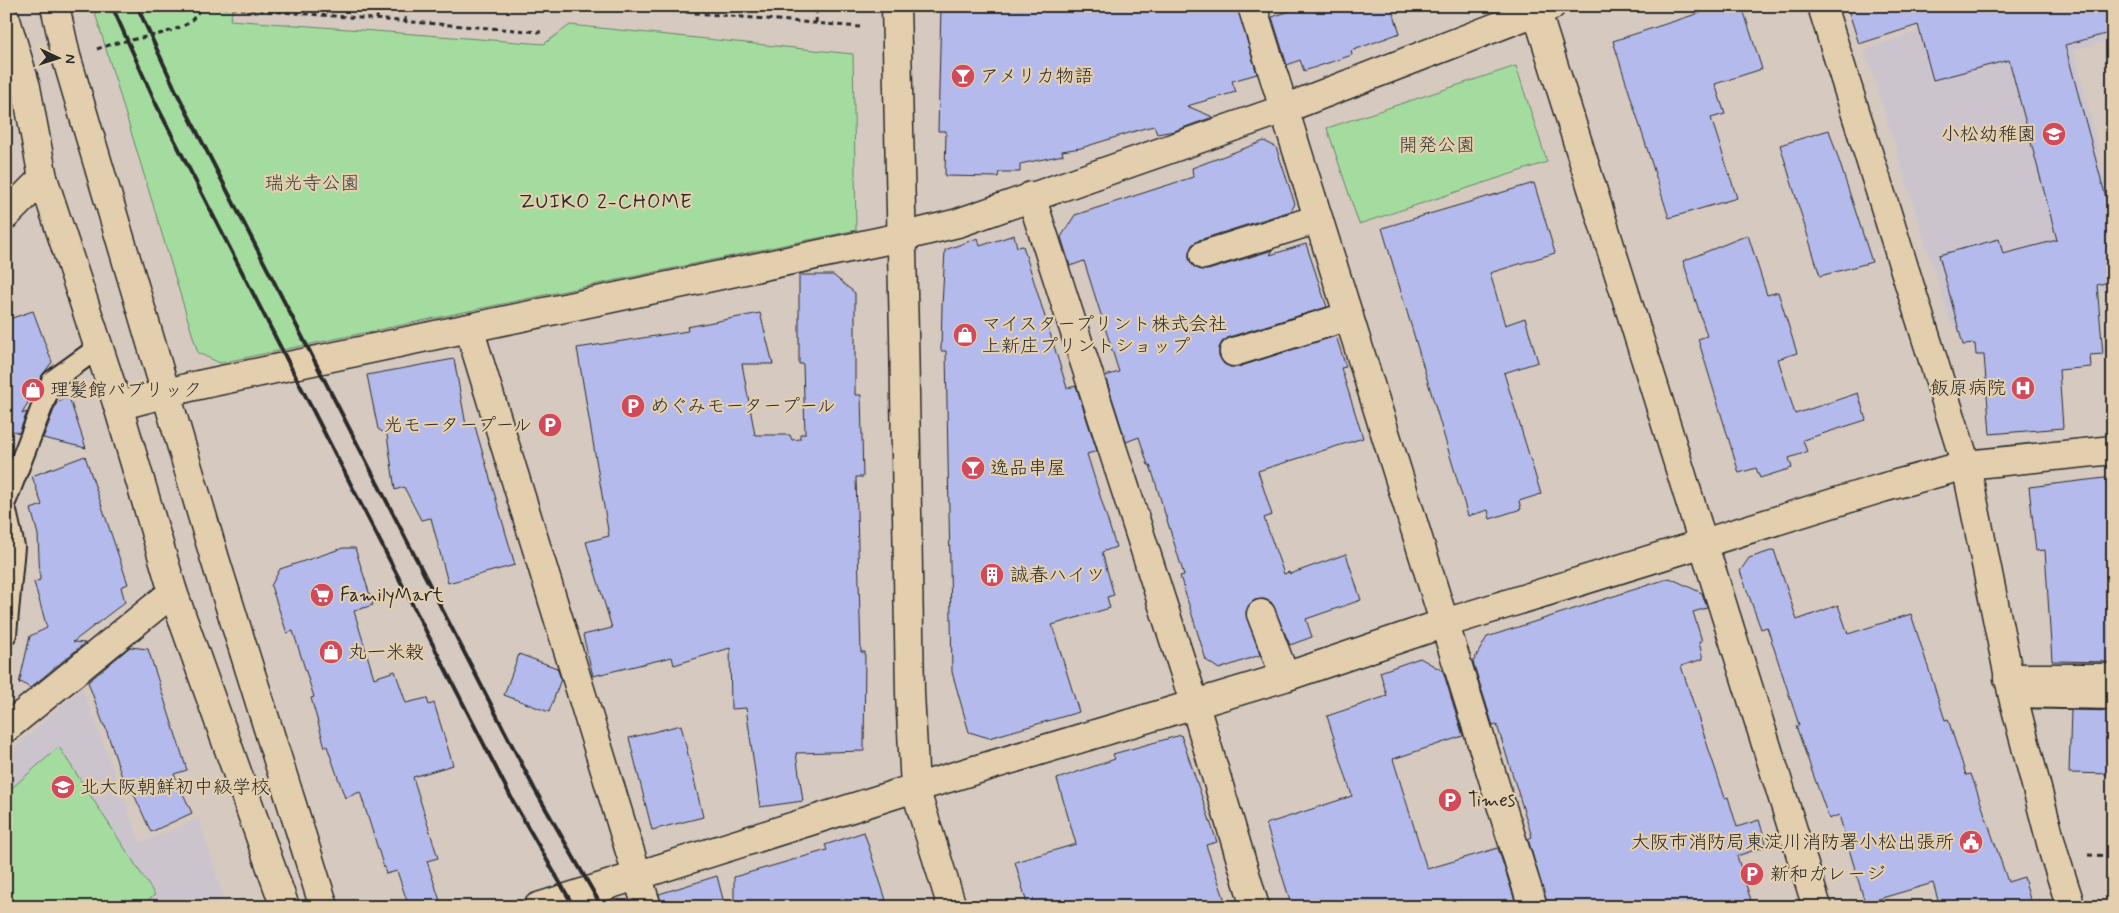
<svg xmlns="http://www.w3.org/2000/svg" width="2119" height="913" viewBox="0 0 2119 913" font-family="Mynerve,'Klee One',sans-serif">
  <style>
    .built { fill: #cbc4cd }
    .green { fill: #a4dca0; stroke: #688466 }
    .building { fill: #b4baeb; stroke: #2b2b2b }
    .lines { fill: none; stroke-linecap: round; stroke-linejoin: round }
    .lane-casing { stroke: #2b2b2b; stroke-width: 24 }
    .street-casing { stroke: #2b2b2b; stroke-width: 31 }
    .secondary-casing { stroke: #2b2b2b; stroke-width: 31 }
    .path { stroke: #2b2b2b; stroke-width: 3; stroke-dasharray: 5 4; stroke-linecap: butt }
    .lane { stroke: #e3cfae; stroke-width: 20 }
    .street { stroke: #e3cfae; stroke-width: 28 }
    .secondary { stroke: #e3cfae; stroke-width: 28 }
    .rail { stroke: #2b2b2b; stroke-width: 4 }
    .labels { text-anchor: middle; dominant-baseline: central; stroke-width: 4.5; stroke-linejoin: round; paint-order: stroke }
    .poi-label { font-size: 19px; fill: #2b2b2b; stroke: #e3cfae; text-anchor: start }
    .park-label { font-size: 19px; fill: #373d37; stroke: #e3cfae }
    .neighbourhood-label { font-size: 20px; letter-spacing: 1px; fill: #2b2b2b; stroke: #e3cfae }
  </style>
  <rect width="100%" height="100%" fill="#d5c9c0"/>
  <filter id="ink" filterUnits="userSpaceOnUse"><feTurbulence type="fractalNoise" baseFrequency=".02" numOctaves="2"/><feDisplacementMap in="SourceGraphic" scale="10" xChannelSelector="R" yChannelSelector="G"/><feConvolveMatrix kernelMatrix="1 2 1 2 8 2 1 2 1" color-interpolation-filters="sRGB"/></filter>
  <g filter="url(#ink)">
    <path class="built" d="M1990,6H2113V40L2074,50L2113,210V289L1985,323L1983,318L1952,326L1865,50Z
      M82,687L140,843L199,819L223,897L211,907H6V756Z"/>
    <path class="green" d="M93,6H234L230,20L544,44L570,25L853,54L856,230L220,363L198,353Z
      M1516,66L1547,162L1359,224L1327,128Z
      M59,747L155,895L137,907H6V793Z"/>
    <path class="building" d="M941,6H1237L1257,74L1232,81L1236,92L1187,106L1213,117L1174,131L1157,134L1154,126L1145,128L1081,148L1062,151L1063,155L1020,164V172H999L998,177L945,176L946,131H938Z
      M1305,6H1391L1400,33L1351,51L1352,55L1304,71L1300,60L1287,65L1272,17Z
      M1721,6H1742L1762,69L1715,84L1725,114L1711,118L1737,198L1669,218L1613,41Z
      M1847,6H2113V32L2065,45L2113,224V281L2097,285L2103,354L2090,355L2091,367L2059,370L2063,428L1990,434L1984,355H1976L1975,344L1963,345L1939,255L1999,239L2003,254L2057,240L2009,60L1933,80L1918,25L1859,44Z
      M1829,130L1872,262L1820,276L1780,145Z
      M1264,141L1276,147L1295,204L1291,211L1199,240L1192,245L1189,252V259L1194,267L1201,270H1208L1273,250L1270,255L1306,244L1327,307L1229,337L1222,342L1219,348V356L1224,364L1230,367H1238L1336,336L1346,367L1341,368L1363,438L1258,471L1272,515L1264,518L1284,574L1289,572L1290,574L1346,554L1361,600L1306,619L1312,637L1290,645L1271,602L1264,599L1255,600L1249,605L1246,612L1260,655L1219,669L1206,660L1180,576L1184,575L1150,465H1148L1139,437L1126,442L1105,376L1119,372L1084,261L1070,266L1061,237L1075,215L1193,177L1192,168Z
      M1534,183L1555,253L1490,273L1505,325L1525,318L1538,362L1504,373L1541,494L1519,501L1521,509L1490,519L1488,510L1468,516L1382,228Z
      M1014,235L1017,247L1023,246L1067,388L1076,386L1097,451L1087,454L1116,547L1102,552L1114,595L1107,597L1110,608L1052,625L1079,712L989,738L969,732L952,672L946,351H941L942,306L945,250L978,238L980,246Z
      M1748,235L1767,295L1778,292L1797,353L1778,359L1795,414L1858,393L1866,420L1803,440L1807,452L1789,458L1792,468L1760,478L1756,468L1739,473L1698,339L1707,336L1683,261Z
      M799,275H833L855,293V395H861L863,477H856L861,652H865L864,751L796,753L803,801L760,807L746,708L731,709L730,648L674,665L672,657L593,676L583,635L612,628L586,542L609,536L577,348L688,331L687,327L760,313L773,364H742L755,435H790L792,440L800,439V434H805L803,364H799Z
      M33,311L52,362L41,377L22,414L27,412L19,433L13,431L6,443V320Z
      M454,359L466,425L474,423L515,565L448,583L431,518L421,520L404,487L395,490L387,435L378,429L367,375Z
      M69,397L86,448L43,438L57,402Z
      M85,456L128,584L121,587L125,602L73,642L85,643L30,688L21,682L19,684L30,636L47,628L34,582L40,580L38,535L31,509L42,505L32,476Z
      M2113,477V662L2052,661L2045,550L2036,551L2029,487Z
      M343,548H355L373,605L354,611L374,678L395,671L406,703L427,698L429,705L434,703L453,765L413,777L438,858L427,861L442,907H409L397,871L386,874L360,792L345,798L327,746L325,747L311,698L314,697L293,631L287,633L271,586L280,569Z
      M1774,550L1797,620L1838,605L1848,634L1911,614L1945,720L1948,719L1966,775L1971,774L2008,882L2024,877L2032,907H1940L1933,883L1865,903L1839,815L1829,819L1796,726L1799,725L1767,627L1761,629L1740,571L1749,558Z
      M1670,578L1702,593L1707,608L1693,612L1702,641L1699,642L1703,659L1681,666L1725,798L1728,797L1737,827L1759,820L1767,846L1737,856L1753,907H1548L1528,839L1532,837L1497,725L1493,726L1473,662L1487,637Z
      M130,647L148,649L187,770L174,774L192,813L151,832L131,788L126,789L105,726H104L88,682Z
      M519,654L557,668L561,679L549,712L504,695Z
      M1420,658L1443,671L1463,736L1393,759L1427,869L1498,848L1517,907H1292L1266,824L1352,796L1327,716L1387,696L1380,672Z
      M2071,710L2113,711V774L2069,773Z
      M681,725L703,817L652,830L629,738Z
      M1181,735L1217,842L1206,845L1227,907H1028L1015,862L1076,844L1057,779L1115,759L1113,754Z
      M864,832L886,900L865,907H734V877L827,850L825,845Z
      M717,876L725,907H662L659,894Z"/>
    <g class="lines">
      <g class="lane-casing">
        <path id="lane" d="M6,500L52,381L99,347
          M6,511L14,547L6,634
          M2013,697L2113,699"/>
      </g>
      <g class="street-casing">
        <path id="street" d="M1252,6L1533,907
          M1535,6L1817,907
          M1031,196L1194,702L1255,907
          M6,215L43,178
          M1204,255L1318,219
          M469,328L647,907
          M1234,352L1349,316
          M118,406L194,386L901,237L958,223L1284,109L1551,6
          M1261,614L1285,677
          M2008,678H2113
          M6,728L173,592
          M538,907L915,788L1285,677L1445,623L1882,488L1966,465L2113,450"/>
      </g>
      <g class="secondary-casing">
        <path id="secondary" d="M55,6L66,56L215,559L324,907
          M896,6L904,333L910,693L915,788L952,907
          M1822,6L1966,465L2013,697L2054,854L2071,907
          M6,20L26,87L43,178L118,406L173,592L285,907"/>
      </g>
      <path class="path" d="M205,6L541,32
        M614,6L860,27
        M377,19L378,6
        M405,22L406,6
        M816,23L817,6
        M97,49C126,38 160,38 187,24C193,20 198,12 202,6
        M2088,855L2113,856"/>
      <use href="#lane" class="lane"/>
      <use href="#street" class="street"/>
      <use href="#secondary" class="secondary"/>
      <path class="rail" d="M112,6L155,102L514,803L574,907
        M137,6L176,91L535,790L602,907"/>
    </g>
  </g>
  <defs>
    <g id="bar-disc" transform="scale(1.25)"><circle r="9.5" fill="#d1495b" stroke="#e3cfae"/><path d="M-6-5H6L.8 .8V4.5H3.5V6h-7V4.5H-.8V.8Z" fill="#fff"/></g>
    <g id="school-disc" transform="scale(1.25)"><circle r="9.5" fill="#d1495b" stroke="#e3cfae"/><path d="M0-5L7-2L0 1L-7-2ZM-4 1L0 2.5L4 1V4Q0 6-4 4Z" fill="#fff"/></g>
    <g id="shop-disc" transform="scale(1.25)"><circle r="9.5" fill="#d1495b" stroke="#e3cfae"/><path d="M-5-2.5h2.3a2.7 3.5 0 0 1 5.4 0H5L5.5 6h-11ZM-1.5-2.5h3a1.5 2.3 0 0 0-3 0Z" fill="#fff"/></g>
    <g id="hospital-disc" transform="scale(1.25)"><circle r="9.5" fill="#d1495b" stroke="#e3cfae"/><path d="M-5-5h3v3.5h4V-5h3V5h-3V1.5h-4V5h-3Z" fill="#fff"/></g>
    <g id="parking-disc" transform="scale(1.25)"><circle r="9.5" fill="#d1495b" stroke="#e3cfae"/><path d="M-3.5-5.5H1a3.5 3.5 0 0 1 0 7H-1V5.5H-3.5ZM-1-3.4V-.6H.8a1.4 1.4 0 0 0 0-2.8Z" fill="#fff"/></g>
    <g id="building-disc" transform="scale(1.25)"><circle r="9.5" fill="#d1495b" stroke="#e3cfae"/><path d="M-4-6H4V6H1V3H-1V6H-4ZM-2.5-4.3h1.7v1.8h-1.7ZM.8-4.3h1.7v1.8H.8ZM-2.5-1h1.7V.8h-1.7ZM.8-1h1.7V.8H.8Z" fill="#fff"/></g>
    <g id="supermarket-disc" transform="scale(1.25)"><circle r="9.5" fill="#d1495b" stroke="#e3cfae"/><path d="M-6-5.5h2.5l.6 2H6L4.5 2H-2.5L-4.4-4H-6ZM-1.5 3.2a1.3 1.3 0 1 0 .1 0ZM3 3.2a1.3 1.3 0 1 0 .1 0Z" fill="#fff"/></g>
    <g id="civic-disc" transform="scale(1.25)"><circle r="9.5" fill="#d1495b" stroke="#e3cfae"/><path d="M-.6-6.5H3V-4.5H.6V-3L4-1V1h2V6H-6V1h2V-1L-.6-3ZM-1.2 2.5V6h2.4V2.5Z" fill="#fff"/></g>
  </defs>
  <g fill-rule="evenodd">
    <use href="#bar-disc" x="963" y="76"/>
    <use href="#school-disc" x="2054" y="134"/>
    <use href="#shop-disc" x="965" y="335"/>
    <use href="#hospital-disc" x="2023" y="388"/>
    <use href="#shop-disc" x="33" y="390"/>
    <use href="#parking-disc" x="633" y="406"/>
    <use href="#parking-disc" x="550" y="425"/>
    <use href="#bar-disc" x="973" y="468"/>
    <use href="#building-disc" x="992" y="575"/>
    <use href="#supermarket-disc" x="322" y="595"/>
    <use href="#shop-disc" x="331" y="652"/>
    <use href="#school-disc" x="63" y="787"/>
    <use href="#parking-disc" x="1450" y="800"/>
    <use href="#civic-disc" x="1971" y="842"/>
    <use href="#parking-disc" x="1752" y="874"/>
  </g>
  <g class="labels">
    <g class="poi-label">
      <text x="980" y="76">アメリカ物語</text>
      <text x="2036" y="134" text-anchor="end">小松幼稚園</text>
      <text x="982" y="324">マイスタープリント株式会社<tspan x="982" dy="22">上新庄プリントショップ</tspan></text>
      <text x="2006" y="388" text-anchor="end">飯原病院</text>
      <text x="50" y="390">理髪館パブリック</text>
      <text x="650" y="406">めぐみモータープール</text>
      <text x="532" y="425" text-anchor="end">光モータープール</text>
      <text x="990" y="468">逸品串屋</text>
      <text x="1010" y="575">誠春ハイツ</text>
      <text x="340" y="595">FamilyMart</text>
      <text x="348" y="652">丸一米穀</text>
      <text x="80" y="787">北大阪朝鮮初中級学校</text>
      <text x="1468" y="800">Times</text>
      <text x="1954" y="842" text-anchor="end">大阪市消防局東淀川消防署小松出張所</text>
      <text x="1770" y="874">新和ガレージ</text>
    </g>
    <g class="park-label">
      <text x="1437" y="145">開発公園</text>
      <text x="312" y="183">瑞光寺公園</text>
    </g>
    <g class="neighbourhood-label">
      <text x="606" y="202">ZUIKO 2-CHOME</text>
    </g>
  </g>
  <rect width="2119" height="913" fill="none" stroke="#e3cfae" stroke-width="25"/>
  <rect x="12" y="12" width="2094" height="888" fill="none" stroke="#2b2b2b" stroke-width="2" filter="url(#ink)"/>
  <g transform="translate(58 58) rotate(94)" stroke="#e3cfae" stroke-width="4" paint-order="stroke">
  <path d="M0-4L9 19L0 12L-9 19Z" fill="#2b2b2b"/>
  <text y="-8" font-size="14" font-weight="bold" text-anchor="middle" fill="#2b2b2b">N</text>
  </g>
</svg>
